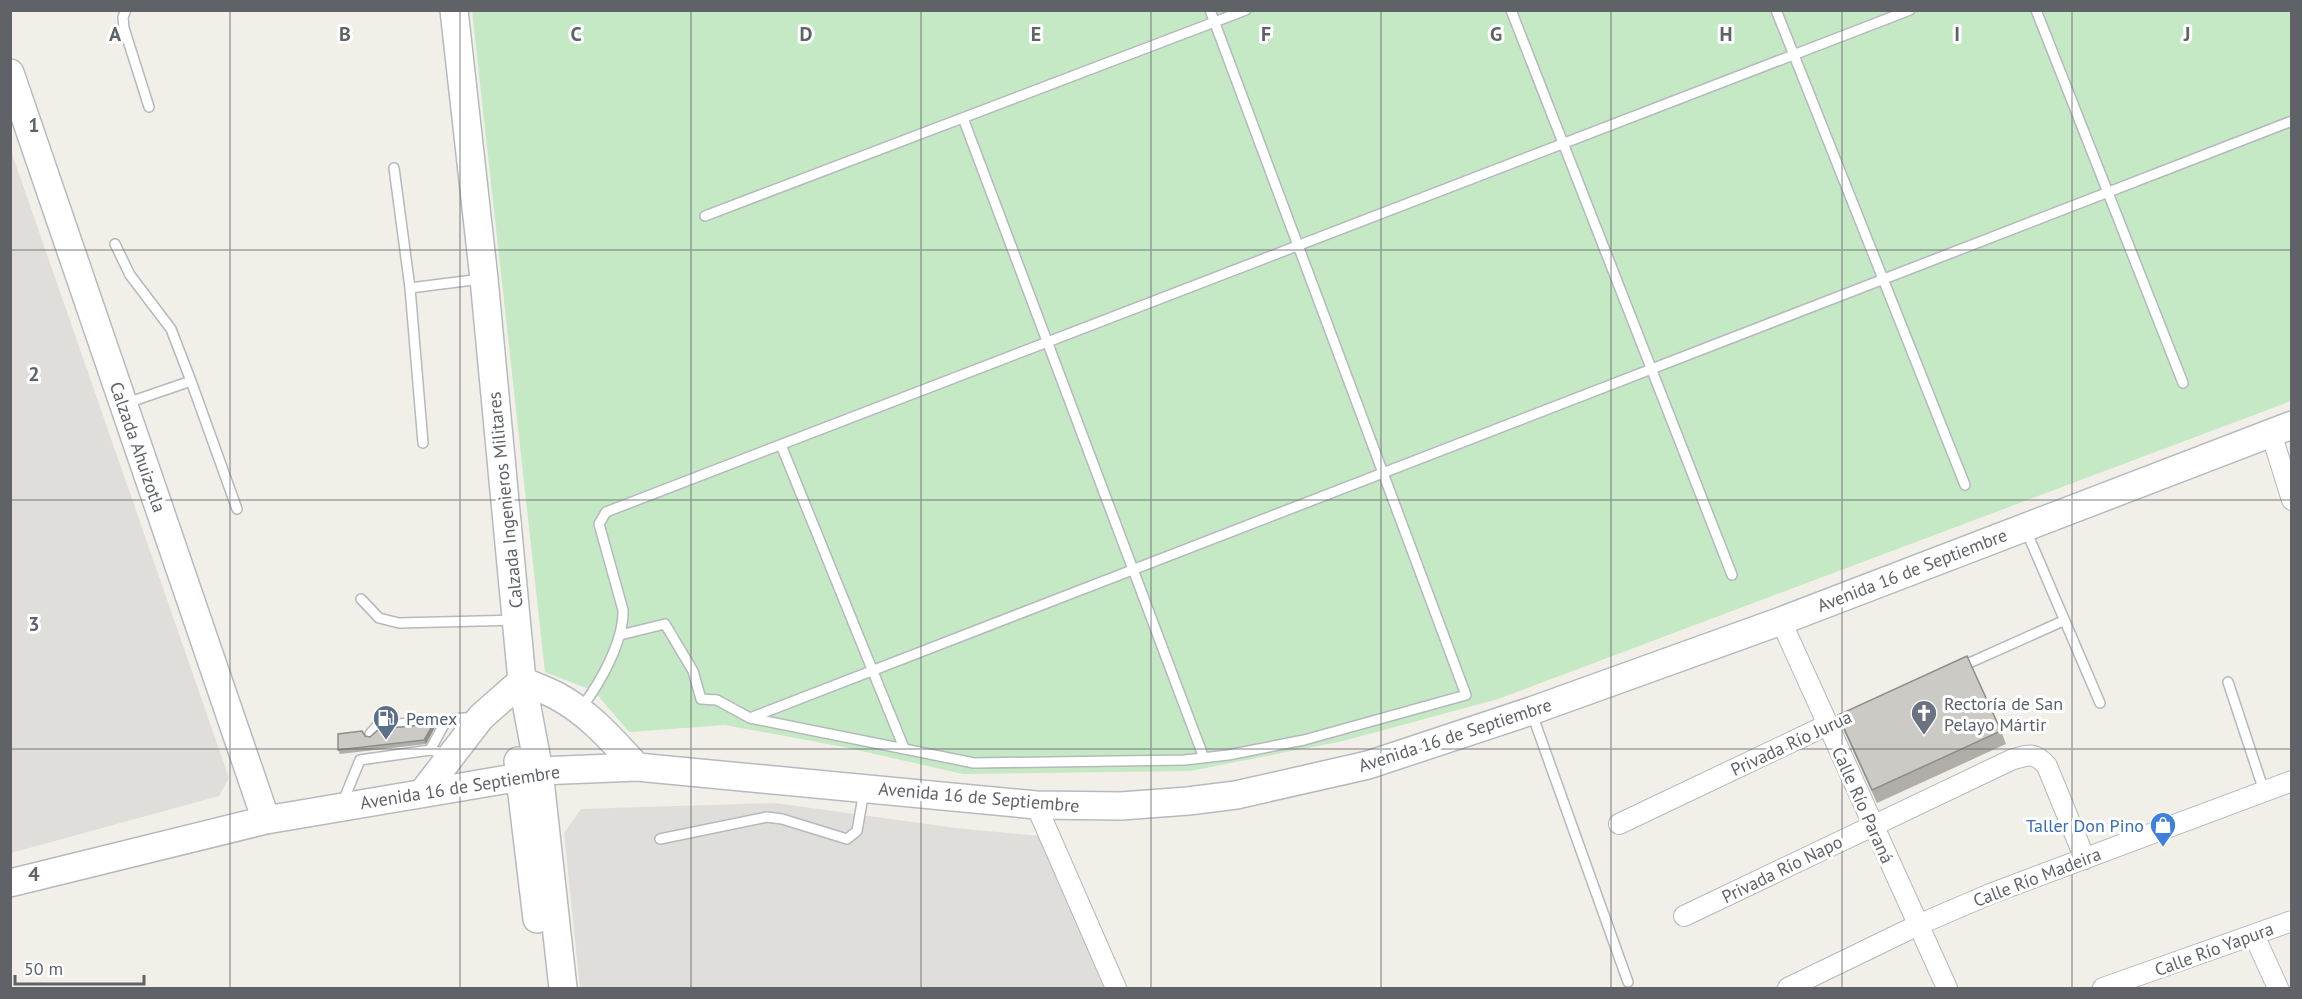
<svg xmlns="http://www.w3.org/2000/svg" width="2302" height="999" viewBox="0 0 2302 999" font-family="'PT Sans',sans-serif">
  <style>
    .industrial { fill: #e0deda }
    .green { fill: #c5e8c5 }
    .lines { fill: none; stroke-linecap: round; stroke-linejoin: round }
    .lane-casing { stroke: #b5b8bc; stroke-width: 12 }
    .street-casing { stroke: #b5b8bc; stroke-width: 22 }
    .secondary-casing { stroke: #b6babf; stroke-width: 30 }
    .lane { stroke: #fff; stroke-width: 9 }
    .street { stroke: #fff; stroke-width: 20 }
    .secondary { stroke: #fff; stroke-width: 27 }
    .wall { fill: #afaea9 }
    .shaded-wall { fill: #8f8d8a }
    .building { fill: #cccac5; stroke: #8f8d8a; stroke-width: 1.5 }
    .grid { fill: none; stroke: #5f6368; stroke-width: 1.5; stroke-opacity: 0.55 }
    .labels { text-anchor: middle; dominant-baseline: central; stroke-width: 6; stroke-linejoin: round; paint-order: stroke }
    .street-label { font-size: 18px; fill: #5f6368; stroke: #fff }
    .worship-label { font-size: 18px; fill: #5b616d; stroke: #fff; text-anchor: start }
    .service-label { font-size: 18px; fill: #4e5e75; stroke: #fff; text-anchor: start }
    .shop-label { font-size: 18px; fill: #366cbe; stroke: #fff; text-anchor: end }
    .grid-label { font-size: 20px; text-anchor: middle; font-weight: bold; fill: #5f6368; stroke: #fff; stroke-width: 6; stroke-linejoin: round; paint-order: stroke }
  </style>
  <rect width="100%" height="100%" fill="#f1efe8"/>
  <path class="industrial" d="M10,148L229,778L219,796L11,853Z
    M775,803L956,828L1040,836L1107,988H580L564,833L581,809Z"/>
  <path class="green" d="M472,11H2291V401L1498,699L1343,741L1190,771L963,774L844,747L725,725L629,732L594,691L545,672Z"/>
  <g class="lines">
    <g class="lane-casing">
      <path id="lane" d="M126,10L123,17L124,28L149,107
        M1511,10L1732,575
        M1776,10L1965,485
        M2036,10L2183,383
        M963,118L1204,758
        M394,168L410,288L481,279
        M705,216L1246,10
        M115,244L130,275L171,329L191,381
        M410,288L423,443
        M127,403L191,381L237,509
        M781,445L904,748
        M2025,528L2100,703
        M361,599L379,618L399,623L515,620
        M620,635L665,624L693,671L701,699L717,700L750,718L974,763L1185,760L1228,755L1304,740L1466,695L1210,10
        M1958,668L2063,621
        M2228,682L2264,791
        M582,707C600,683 624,641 623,610L599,524L606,512L1910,10
        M1532,714L1628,982
        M750,718L2292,121
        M370,734L377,726L475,717
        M430,750L447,719
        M342,804L360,760L430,750L447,754
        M660,839L767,817L782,819L847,839L857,831L864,791"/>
    </g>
    <g class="street-casing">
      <path id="street" d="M2271,433L2292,500
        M1781,621L1947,988
        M1036,805L1116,988
        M1619,824L1827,725
        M1684,916L2011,760C2028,755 2034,751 2047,766L2085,859
        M2254,935L2278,988
        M1788,988L1918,925L1990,894L2292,781
        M2103,988L2292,921"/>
    </g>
    <g class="secondary-casing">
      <path id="secondary" d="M454,10L484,279L522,681L539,771L563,988
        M10,73L266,820
        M518,761L537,919
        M424,791L481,717L522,681C534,686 546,690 557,696C589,713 613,741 637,767
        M10,883L266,820L520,777L539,771L637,767L1036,805L1121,806L1188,801L1236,795L1368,765L1531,711L1781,621L2292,425"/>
    </g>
    <use href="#lane" class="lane"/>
    <use href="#street" class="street"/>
    <use href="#secondary" class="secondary"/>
  </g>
  <path class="wall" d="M1838,715L2001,731L2006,744L1877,803L1843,729Z
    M435,727L426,744L340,754L338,750L365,736L370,737Z"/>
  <path class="shaded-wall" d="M433,724L435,727L426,744L424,740Z"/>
  <path class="building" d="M1967,656L2001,731L1872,790L1838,715Z
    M433,724L424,740L338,750V734L362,731L365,736L370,737L379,729Z"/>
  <path class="grid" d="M230,10V988M460,10V988M691,10V988M921,10V988M1151,10V988M1381,10V988M1611,10V988M1842,10V988M2072,10V988M10,250H2292M10,500H2292M10,749H2292"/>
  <defs>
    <g id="church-pin" transform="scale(1.35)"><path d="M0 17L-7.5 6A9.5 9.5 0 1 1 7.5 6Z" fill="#6b7280" stroke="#fff"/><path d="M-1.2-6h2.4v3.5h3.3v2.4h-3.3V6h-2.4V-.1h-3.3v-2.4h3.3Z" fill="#fff"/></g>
    <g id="fuel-pin" transform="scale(1.35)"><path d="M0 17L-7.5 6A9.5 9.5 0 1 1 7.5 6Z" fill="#5c6f8a" stroke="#fff"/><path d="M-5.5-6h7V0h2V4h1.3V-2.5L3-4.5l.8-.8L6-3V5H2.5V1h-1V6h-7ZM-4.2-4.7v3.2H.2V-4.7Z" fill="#fff"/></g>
    <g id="shop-pin" transform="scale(1.35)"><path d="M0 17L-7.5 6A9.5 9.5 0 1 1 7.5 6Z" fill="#3f7fe0" stroke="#fff"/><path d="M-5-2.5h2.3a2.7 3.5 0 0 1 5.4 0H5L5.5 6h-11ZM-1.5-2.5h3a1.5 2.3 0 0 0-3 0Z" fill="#fff"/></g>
  </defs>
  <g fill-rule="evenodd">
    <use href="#church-pin" x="1924" y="713"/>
    <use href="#fuel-pin" x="386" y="718"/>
    <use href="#shop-pin" x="2163" y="825"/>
  </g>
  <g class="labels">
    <g class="street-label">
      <text transform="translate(138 447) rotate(71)">Calzada Ahuizotla</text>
      <text transform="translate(505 500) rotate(-96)">Calzada Ingenieros Militares</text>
      <text transform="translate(1912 570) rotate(-21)">Avenida 16 de Septiembre</text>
      <text transform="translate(1455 735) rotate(-18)">Avenida 16 de Septiembre</text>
      <text transform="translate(1791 743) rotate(-25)">Privada Río Jurua</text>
      <text transform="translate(460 787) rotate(-9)">Avenida 16 de Septiembre</text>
      <text transform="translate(979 797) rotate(5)">Avenida 16 de Septiembre</text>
      <text transform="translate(1863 805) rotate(66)">Calle Río Paraná</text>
      <text transform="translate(1782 869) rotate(-26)">Privada Río Napo</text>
      <text transform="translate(2037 877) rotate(-21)">Calle Río Madeira</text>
      <text transform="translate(2214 949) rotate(-20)">Calle Río Yapura</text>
    </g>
    <g class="worship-label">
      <text x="1944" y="703">Rectoría de San<tspan x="1944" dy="21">Pelayo Mártir</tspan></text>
    </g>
    <g class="service-label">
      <text x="406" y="718">Pemex</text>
    </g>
    <g class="shop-label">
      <text x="2144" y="825">Taller Don Pino</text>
    </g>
  </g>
  <g class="grid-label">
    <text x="115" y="41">A</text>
    <text x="345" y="41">B</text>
    <text x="576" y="41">C</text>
    <text x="806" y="41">D</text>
    <text x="1036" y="41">E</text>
    <text x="1266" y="41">F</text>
    <text x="1496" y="41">G</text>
    <text x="1726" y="41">H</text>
    <text x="1957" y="41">I</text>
    <text x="2187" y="41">J</text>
    <text x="34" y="132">1</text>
    <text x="34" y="381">2</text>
    <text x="34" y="631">3</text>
    <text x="34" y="881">4</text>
  </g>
  <rect width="2302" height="999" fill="none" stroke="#5f6368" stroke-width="24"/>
  <path d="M15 975v9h129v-9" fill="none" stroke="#5f6368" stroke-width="3"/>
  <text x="24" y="975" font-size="18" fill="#5f6368" stroke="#ffffff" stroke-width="4.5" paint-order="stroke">50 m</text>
</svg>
